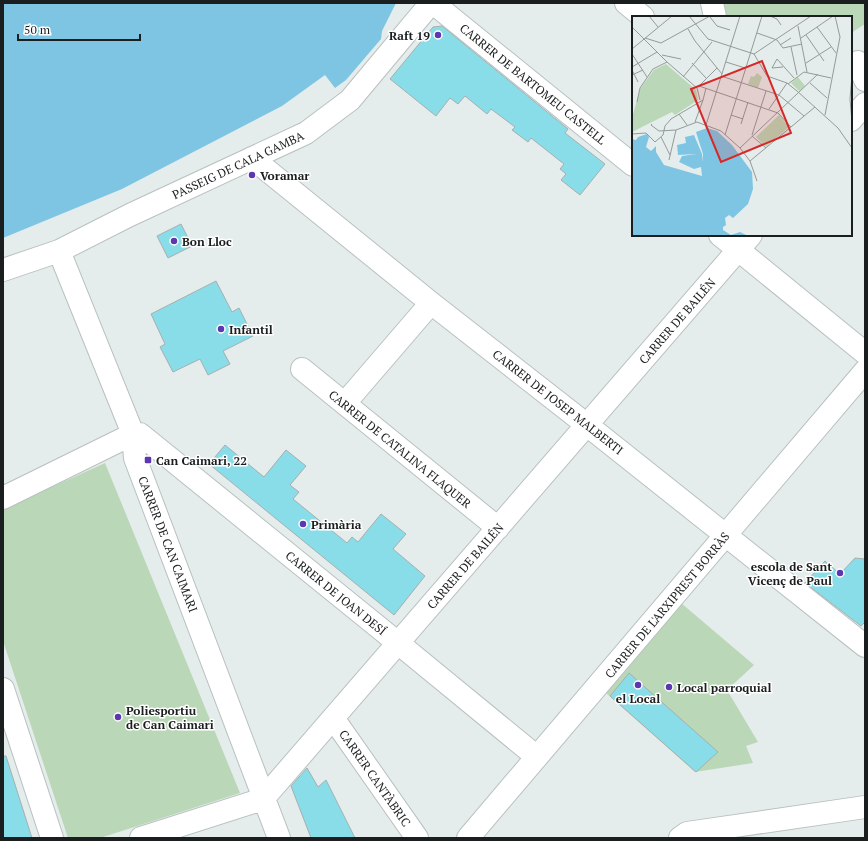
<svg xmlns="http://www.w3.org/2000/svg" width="868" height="841" viewBox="0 0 868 841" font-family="'PT Serif',serif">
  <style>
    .green { fill: #bad7b8 }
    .water { fill: #7ec5e4 }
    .building { fill: #88dde8; stroke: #a7afb0 }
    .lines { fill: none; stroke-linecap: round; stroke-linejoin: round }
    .minor-casing { stroke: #b9c1c0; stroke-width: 24 }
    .minor { stroke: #fff; stroke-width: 22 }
    .poi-dot { fill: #5b38b0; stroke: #fff; stroke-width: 1.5 }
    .labels { text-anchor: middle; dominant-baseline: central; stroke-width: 3; stroke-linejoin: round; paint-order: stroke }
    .poi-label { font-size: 12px; font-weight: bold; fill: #1b1e1e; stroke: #fff; text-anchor: start }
    .street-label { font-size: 12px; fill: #1b1e1e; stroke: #fff }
    .inset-road { fill: none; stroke: #949a99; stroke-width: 1 }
    .view { fill: #d62828; fill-opacity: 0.15; stroke: #d62828; stroke-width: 2 }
    .inset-edge { fill: none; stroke: #1b1e1e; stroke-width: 2 }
  </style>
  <rect width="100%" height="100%" fill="#e4edeb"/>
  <path class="green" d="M722,3H865V24L851,33V17H725Z
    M105,463L240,793L100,838H68L3,641V509Z
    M681,603L754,665L727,690L758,742L746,746L753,763L695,772L605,692Z"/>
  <path class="water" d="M3,3H396L382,31L381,39L346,80L335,88L325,75L282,106L122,189L3,238Z"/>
  <path class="building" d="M442,26L568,129L565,133L605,164L580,195L561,180L566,174L560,169L564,164L531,138L528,142L512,130L515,127L491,109L487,114L465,96L458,104L450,98L436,116L390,79L433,27Z
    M181,224L192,246L168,258L157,236Z
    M216,281L232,312L239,308L253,336L223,351L230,364L208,375L200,359L173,372L160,347L165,344L151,314Z
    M225,445L264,477L286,450L306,466L290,485L299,492L293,499L347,543L352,537L358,542L381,514L406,534L393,549L425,576L394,615L209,464Z
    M855,558L865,559V622L861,626L805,583L825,561L840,574Z
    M629,673L718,752L696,772L610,696Z
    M3,756H6L32,838H3Z
    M307,768L318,787L326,780L355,838H311L291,786Z"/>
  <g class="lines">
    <g class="minor-casing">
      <path id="minor" d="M433,3L633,165
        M626,3L643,17
        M712,3L715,17
        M858,62L865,80
        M851,120L865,104
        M252,158L431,303L587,425L865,646
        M720,235L865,353
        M59,251L133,434L135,458L279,838
        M3,270L59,251L130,215L306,133L350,100L431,3
        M302,369L498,528
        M345,403L431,303
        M3,498L133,434H140L398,643L537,757
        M3,689L52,838
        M333,718L417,838
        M141,838L263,799L751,235
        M468,838L865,371
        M680,838L687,833L865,807"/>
    </g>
    <use href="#minor" class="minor"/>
  </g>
  <g class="poi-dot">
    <circle cx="438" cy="35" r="4"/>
    <circle cx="252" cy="175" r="4"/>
    <circle cx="174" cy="241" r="4"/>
    <circle cx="221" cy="329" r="4"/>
    <rect x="144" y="456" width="8" height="8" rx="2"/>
    <circle cx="303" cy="524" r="4"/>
    <circle cx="840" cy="573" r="4"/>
    <circle cx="638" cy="685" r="4"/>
    <circle cx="669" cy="687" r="4"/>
    <circle cx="118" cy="717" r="4"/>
  </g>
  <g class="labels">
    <g class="poi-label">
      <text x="430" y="35" text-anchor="end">Raft 19</text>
      <text x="260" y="175">Voramar</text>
      <text x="182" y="241">Bon Lloc</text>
      <text x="229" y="329">Infantil</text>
      <text x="156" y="460">Can Caimari, 22</text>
      <text x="311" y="524">Primària</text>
      <text x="832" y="566" text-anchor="end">escola de Sant<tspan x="832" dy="14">Vicenç de Paul</tspan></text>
      <text x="677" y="687">Local parroquial</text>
      <text x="638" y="698" text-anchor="middle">el Local</text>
      <text x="126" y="710">Poliesportiu<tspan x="126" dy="14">de Can Caimari</tspan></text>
    </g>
    <g class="street-label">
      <text transform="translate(533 84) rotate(39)">CARRER DE BARTOMEU CASTELL</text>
      <text transform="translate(238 165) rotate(-25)">PASSEIG DE CALA GAMBA</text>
      <text transform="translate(677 321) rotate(-49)">CARRER DE BAILÉN</text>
      <text transform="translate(558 402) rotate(38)">CARRER DE JOSEP MALBERTI</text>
      <text transform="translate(400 449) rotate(39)">CARRER DE CATALINA FLAQUER</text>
      <text transform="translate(168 544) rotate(69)">CARRER DE CAN CAIMARI</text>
      <text transform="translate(465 566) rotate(-49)">CARRER DE BAILÉN</text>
      <text transform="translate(336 593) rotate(39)">CARRER DE JOAN DESÍ</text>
      <text transform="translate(667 605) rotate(-50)">CARRER DE L'ARXIPREST BORRÀS</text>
      <text transform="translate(375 778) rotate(55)">CARRER CANTÀBRIC</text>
    </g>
  </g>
  <g transform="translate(632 16)">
    <rect width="220" height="220" fill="#e4edeb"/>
    <path d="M34,48L64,74L66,84L43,99L40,96L0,116V102L8,73L22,54ZM125,57L130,61L126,72L116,68L119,60L122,61ZM166,61L173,70L167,75L159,67ZM147,99L157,111L134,131L124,121Z" fill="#bad7b8"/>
    <path d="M75,112L85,115L100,129L120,156L121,173L116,188L101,202L97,199L93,202L94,209L91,211V214L99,219L108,216L116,220H0V123L4,124L6,121L15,118L17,121L14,131L19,135L24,130V136L32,149L70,160L69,151L62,153L47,146L50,140L64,138L46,139L45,129L54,127L53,121L62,119L70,138V146L71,138L64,116Z" fill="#7ec5e4"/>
    <path class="inset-road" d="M17,0L26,11M57,0L76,23L122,38L179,0M138,0L145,3L149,9M78,1L85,10L98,14M166,10L175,56M0,11L35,46M185,11L204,37M56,13L63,25L90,58M125,17L145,24L151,32L170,28M174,19L192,45M13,22L29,27L78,0M169,22L201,0M148,29L159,22M159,31L165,59M0,33L40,0M0,38L15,61M122,38L135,60L155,67L165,75L206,112L220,132M30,39L49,43M94,46L113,52M60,47L74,62M174,47L199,31M0,51L25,36M151,51L140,52L145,43L162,62M0,54L6,66M0,59L11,54M220,59L218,83L220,106M89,60L147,79L172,100M51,61L80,26M178,67L195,82M156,68L172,56L199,62M67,70L146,97L159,111M67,70L85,52M5,86L8,72L21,53L35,46L65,72L68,84M137,93L155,67M47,98L55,109M99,99L111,103M193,99L208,21L203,0M63,106L71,84M20,108L19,109L27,115L44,114M109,108L116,86M74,109L108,0M0,118L14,117L23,126L31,119L33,110L39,103L71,84L74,72M93,119L130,0M120,119L134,75M120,120L134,132M29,121L38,139M108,132L186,58M37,144L44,114L65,106L89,115L108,132L118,145L125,165M118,145L183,91"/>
    <path class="view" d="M130,45L159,117L89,146L59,73Z"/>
    <rect width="220" height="220" class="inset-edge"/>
  </g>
  <rect width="868" height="841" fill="none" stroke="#1b1e1e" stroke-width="8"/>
  <path d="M18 34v6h122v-6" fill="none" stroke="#1b1e1e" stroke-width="2"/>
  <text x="24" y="34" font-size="12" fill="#1b1e1e" stroke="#ffffff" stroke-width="3" paint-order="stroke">50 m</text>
</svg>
